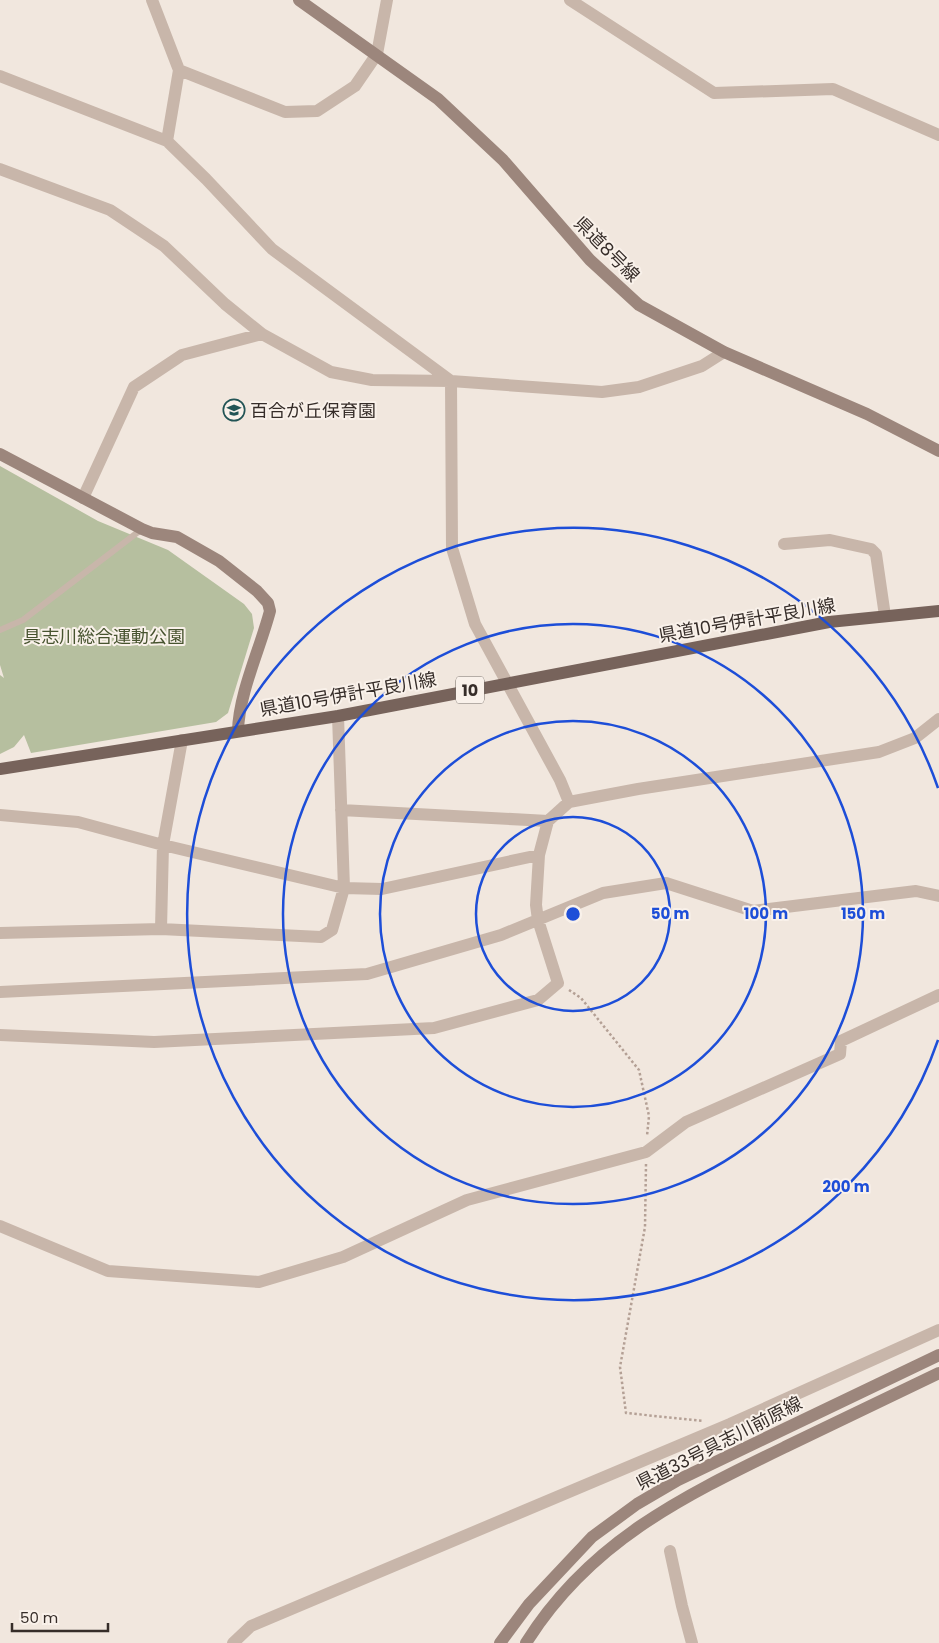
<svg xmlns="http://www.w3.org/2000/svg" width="939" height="1643" viewBox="0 0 939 1643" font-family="Poppins,'Noto Sans JP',sans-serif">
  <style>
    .green { fill: #b6bf9f }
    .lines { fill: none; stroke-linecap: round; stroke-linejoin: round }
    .path { stroke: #b4a095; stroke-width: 2.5; stroke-dasharray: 2.5 2.5; stroke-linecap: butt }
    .lane { stroke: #c8b6aa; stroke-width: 6 }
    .street { stroke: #c8b6aa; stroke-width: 12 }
    .secondary { stroke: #9c867c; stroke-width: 12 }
    .primary { stroke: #77635b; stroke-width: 12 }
    .ring { fill: none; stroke: #1d4ed8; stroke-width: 2.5 }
    .labels { text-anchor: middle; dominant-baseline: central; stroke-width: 4; stroke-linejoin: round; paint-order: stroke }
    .shield { fill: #f9f1ea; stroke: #706863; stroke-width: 1 }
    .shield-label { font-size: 16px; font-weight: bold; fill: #362d29 }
    .street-label { font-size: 18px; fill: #362d29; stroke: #f9f1ea }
    .poi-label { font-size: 18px; fill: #362d29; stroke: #f9f1ea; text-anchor: start }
    .park-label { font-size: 18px; fill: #47532f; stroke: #f9f1ea }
    .centre { fill: #1d4ed8; stroke: #f9f1ea; stroke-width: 2.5 }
    .ring-label { font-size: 15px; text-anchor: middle; font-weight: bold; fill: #1d4ed8; stroke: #f9f1ea; stroke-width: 4; stroke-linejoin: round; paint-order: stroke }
  </style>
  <rect width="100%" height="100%" fill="#f1e7de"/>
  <path class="green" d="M0,466L98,521L168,550L244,604L252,614L254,628L228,713L216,722L31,753L24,735L14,747L0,754V675L4,678L0,665Z"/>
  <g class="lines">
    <path class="path" d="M569,990L581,998L639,1070L649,1116L647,1136
      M646,1164L645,1227L620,1367L626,1413L704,1421"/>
    <path class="lane" d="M0,630L23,620L142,529"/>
    <path class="street" d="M152,0L179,70L167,141
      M570,0L714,93L833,89L939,135
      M179,70L285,112L317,111L355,86L377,54L387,0
      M0,76L167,141L206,179L272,249L451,381
      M0,169L110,210L164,246L225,304L262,334L331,372L372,380L451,381L602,392L639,387L702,366L724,352
      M451,381L452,548L475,624L560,780L569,802
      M83,498L134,387L182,355L262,334
      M784,544L830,540L871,549L876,554L885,616
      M341,810L548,821
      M0,815L78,822L163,845L344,888L382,889L539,855
      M161,929L163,845L182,740
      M0,933L161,929L321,937L332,930L344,888L338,716
      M0,992L367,974L501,935L603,893L666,883L753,911L916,891L939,896
      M0,1035L154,1042L434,1028L538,1000L558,983L538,920L536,905L539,855L548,821L569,802L638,789L879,752L915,738L939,719
      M0,1226L108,1271L259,1282L343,1257L467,1200L646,1152L686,1122L840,1054L841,1041L939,995
      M670,1551L682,1606L692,1643
      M233,1643L251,1626L730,1424L939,1330"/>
    <path class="secondary" d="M299,0L438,99L503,160L590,260L639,305L724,352L867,414L939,451
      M0,454L142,529L152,533L177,537L219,561L257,591L268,603L270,611C260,649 239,693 238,731
      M500,1643L529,1604L592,1537L637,1504L678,1480L939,1355
      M526,1643C589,1542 682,1497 785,1447C837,1422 888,1397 939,1373"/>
    <path class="primary" d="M0,769L338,716L829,622L939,611"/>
  </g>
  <g class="ring">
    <circle cx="573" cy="914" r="97"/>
    <circle cx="573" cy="914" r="193"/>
    <circle cx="573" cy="914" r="290"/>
    <path d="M938 1040A386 386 0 1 1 938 788"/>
  </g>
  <defs>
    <g id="school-ring" transform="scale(1.125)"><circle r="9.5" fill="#f9f1ea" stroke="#225455" stroke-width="1.5"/><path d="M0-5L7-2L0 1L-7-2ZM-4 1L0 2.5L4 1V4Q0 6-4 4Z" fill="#225455"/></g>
  </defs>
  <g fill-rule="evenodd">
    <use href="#school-ring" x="234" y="410"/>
  </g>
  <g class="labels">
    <rect class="shield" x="456" y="676.5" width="28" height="27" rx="4"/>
    <g class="shield-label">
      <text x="470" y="690">10</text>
    </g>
    <g class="street-label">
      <text transform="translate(607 249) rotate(45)">県道8号線</text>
      <text transform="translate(747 620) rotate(-10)">県道10号伊計平良川線</text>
      <text transform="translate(348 694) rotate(-10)">県道10号伊計平良川線</text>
      <text transform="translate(719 1443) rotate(-27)">県道33号具志川前原線</text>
    </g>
    <g class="poi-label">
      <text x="250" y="410">百合が丘保育園</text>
    </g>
    <g class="park-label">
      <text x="104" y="636">具志川総合運動公園</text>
    </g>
  </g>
  <circle cx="573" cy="914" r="8" class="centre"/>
  <g class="ring-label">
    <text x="670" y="919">50 m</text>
    <text x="766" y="919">100 m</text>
    <text x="863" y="919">150 m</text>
    <text x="846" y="1192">200 m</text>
  </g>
  <path d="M12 1623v8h96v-8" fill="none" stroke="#362d29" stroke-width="2.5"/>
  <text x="20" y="1623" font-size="15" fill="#362d29" stroke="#f9f1ea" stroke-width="4" paint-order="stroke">50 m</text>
</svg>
